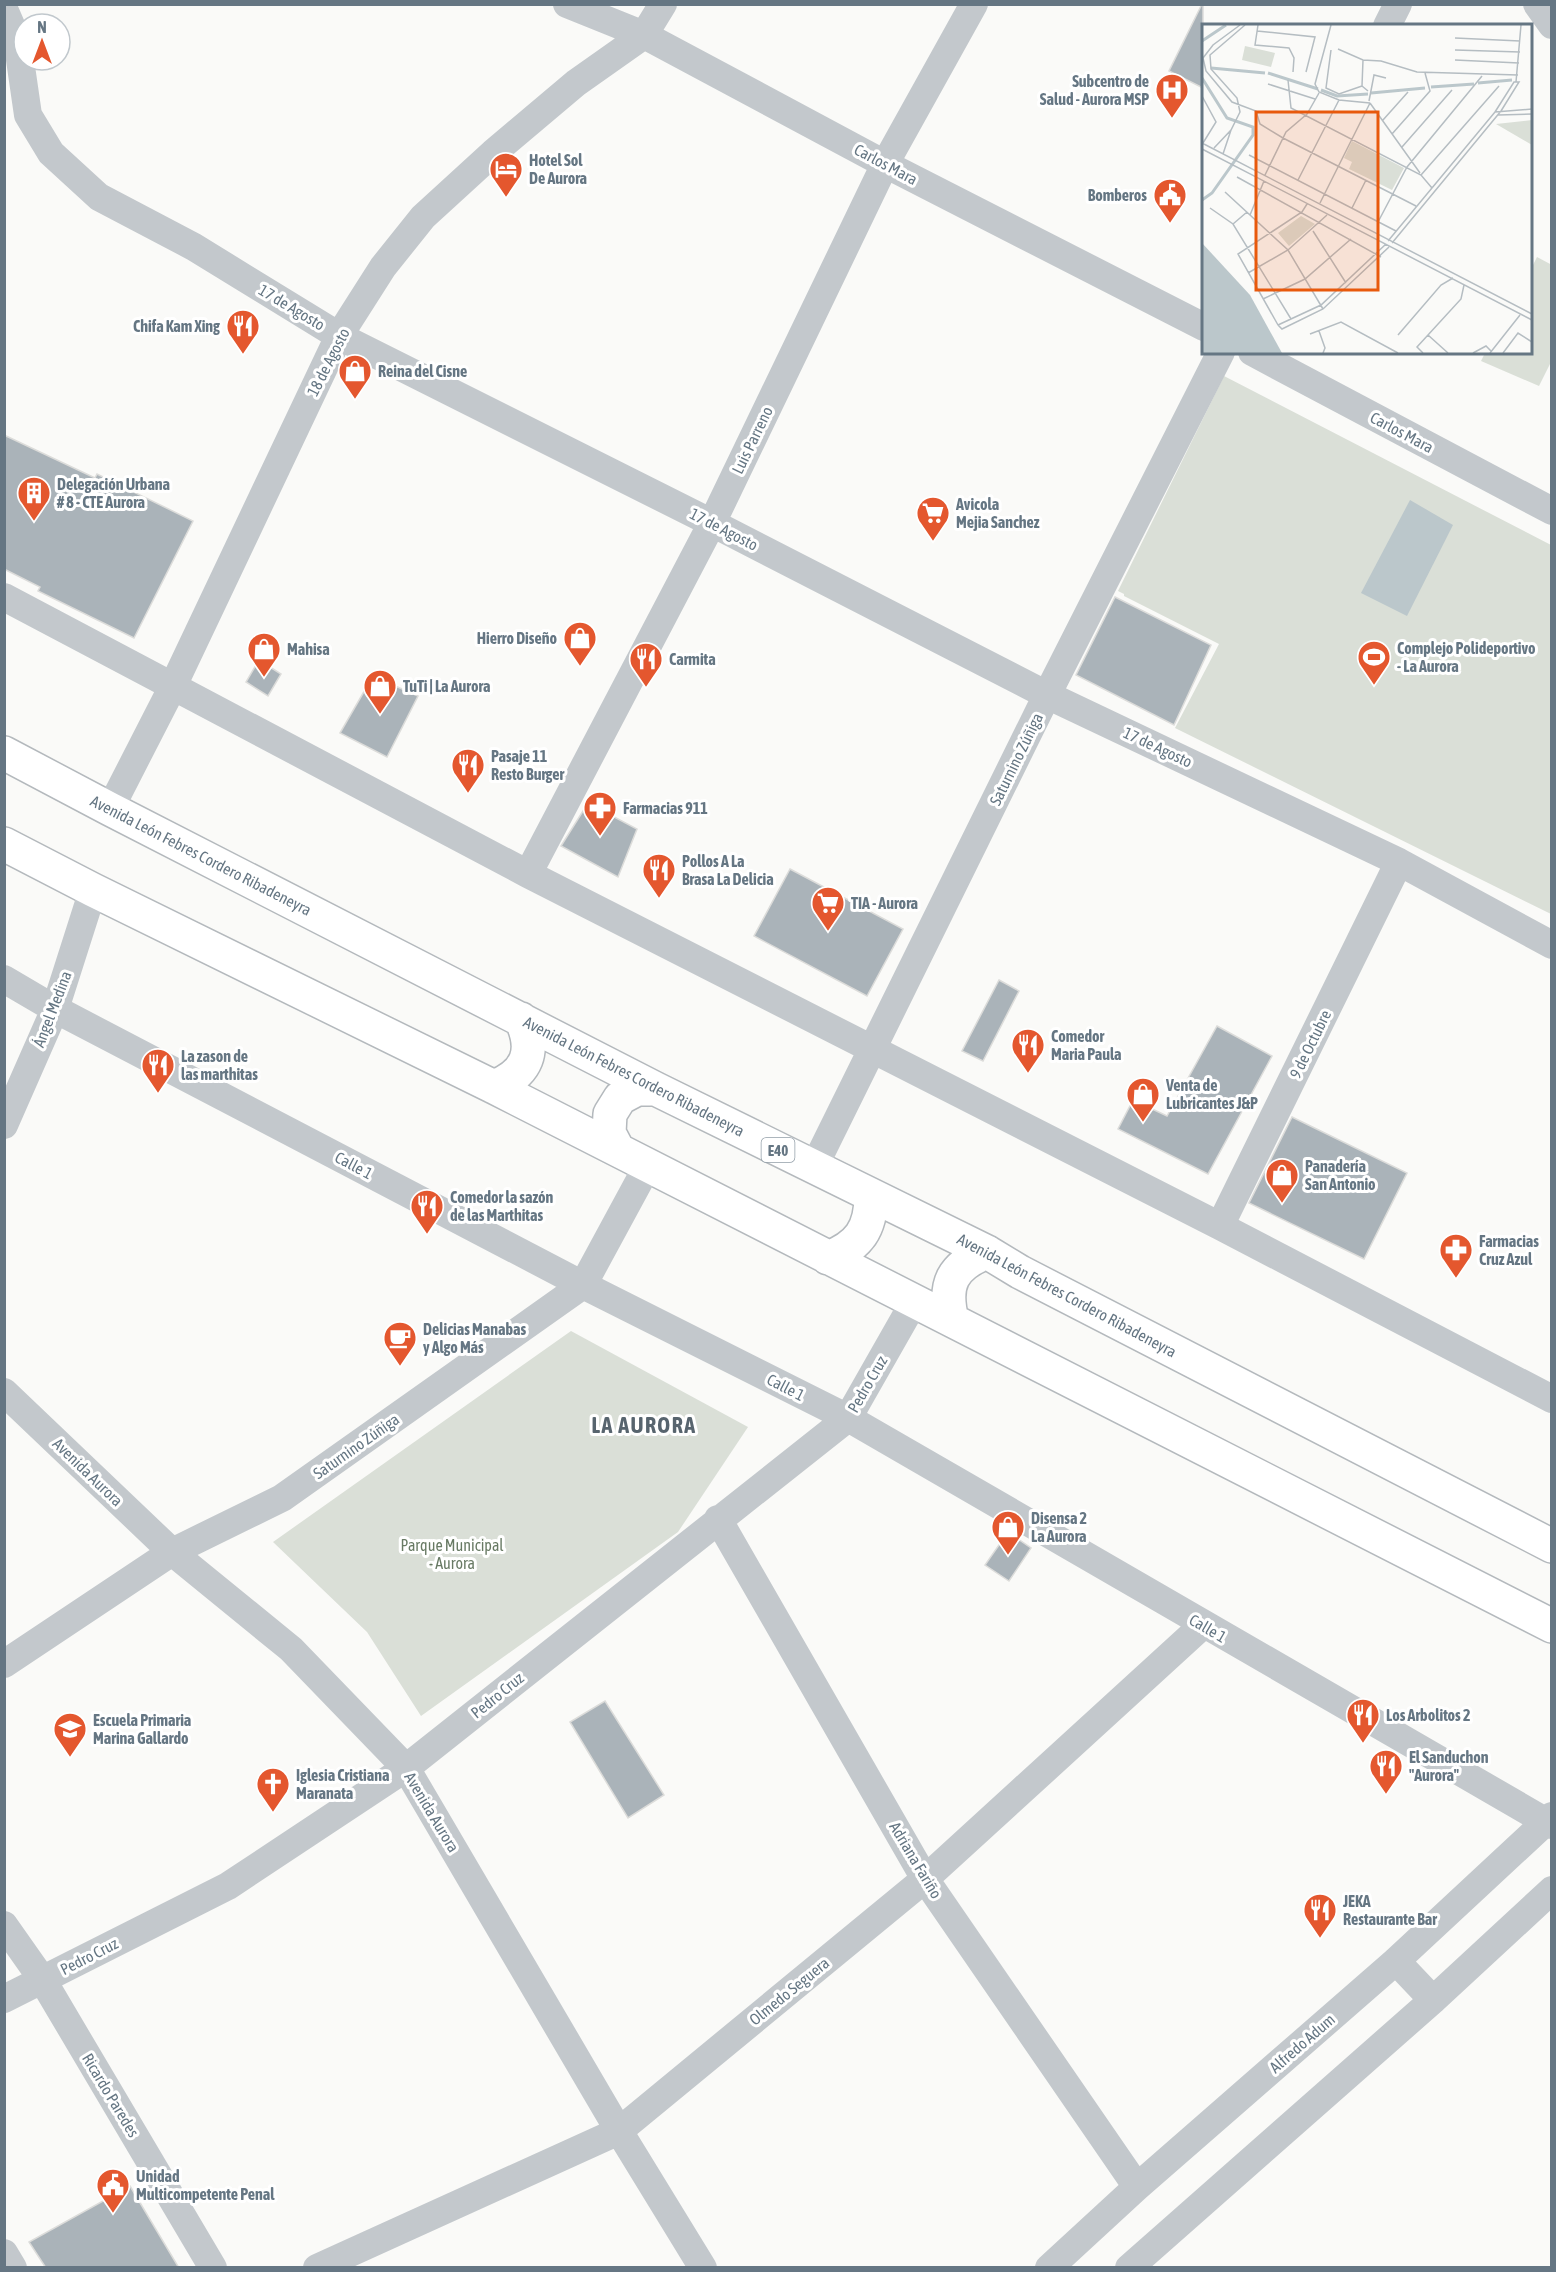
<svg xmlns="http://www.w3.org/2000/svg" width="1556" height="2272" viewBox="0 0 1556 2272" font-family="'Asap Condensed',sans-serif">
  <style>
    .green { fill: #dadfd7 }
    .water { fill: #bbc7cb }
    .building { fill: #aab3b9; stroke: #dcdcda; stroke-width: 1.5 }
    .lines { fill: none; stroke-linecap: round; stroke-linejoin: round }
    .highway-casing { stroke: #b4b9bd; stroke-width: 36 }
    .minor { stroke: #c3c8cc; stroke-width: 28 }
    .highway { stroke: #fff; stroke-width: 33 }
    .labels { text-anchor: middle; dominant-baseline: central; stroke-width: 6; stroke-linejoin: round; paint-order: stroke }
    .shield { fill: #fff; stroke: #939fa8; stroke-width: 1.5 }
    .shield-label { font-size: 15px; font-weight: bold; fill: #657683 }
    .poi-label { font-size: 16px; font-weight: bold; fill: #657683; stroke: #fff; text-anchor: start }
    .street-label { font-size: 16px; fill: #657683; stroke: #fff }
    .park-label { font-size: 16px; fill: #687a64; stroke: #fff }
    .district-label { font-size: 22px; font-weight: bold; letter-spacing: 1.5px; fill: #57646e; stroke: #fff }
    .inset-river { fill: none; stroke: #bbc7cb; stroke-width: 3 }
    .inset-road { fill: none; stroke: #b5bdc2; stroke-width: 1.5 }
    .view { fill: #e8590c; fill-opacity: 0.15; stroke: #e8590c; stroke-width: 3 }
    .inset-edge { fill: none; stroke: #657683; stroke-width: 3 }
  </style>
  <rect width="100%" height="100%" fill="#fafaf8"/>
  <path class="green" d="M1537,257L1552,265L1551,362L1539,386L1481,361L1485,353L1530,352L1531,269Z
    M1224,376L1551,545V914L1175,728L1219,644L1124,596V594L1118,591Z
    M571,1331L748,1427L678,1532L421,1716L367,1632L273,1542Z"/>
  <path class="water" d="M1410,500L1453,525L1407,616L1361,593Z"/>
  <path class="building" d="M1202,4H1203V88L1169,71Z
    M4,435L95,478L97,474L193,521L134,638L38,591L40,587L4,569Z
    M1115,597L1211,645L1174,725L1076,675Z
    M259,660L281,674L268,696L246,682Z
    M373,676L418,696L387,757L340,733Z
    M588,803L637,829L618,877L561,846Z
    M790,869L903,929L867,996L754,936Z
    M999,980L1019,991L983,1061L962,1051Z
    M1217,1026L1272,1056L1208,1174L1118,1129L1133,1100L1167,1116Z
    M1292,1117L1407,1173L1364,1259L1249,1203Z
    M1008,1532L1031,1548L1009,1581L985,1565Z
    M605,1701L664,1795L628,1818L570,1722Z
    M130,2186L179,2268H46L29,2242Z"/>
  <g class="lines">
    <g class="highway-casing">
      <path id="highway" d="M4,753L110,809L656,1089L987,1252L1020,1272L1552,1546
        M4,844L93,890L494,1087L1552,1626
        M494,1087C528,1073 536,1051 521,1019
        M618,1150L609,1133L610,1114L620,1098L637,1089H656
        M828,1258C859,1246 871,1229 871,1196
        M952,1320C943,1284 952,1266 987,1252"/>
    </g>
    <path class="minor" d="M567,4L644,35L885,164L1204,327
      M1537,4L1552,25
      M4,9L17,39L28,115L51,153L99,197L194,247L339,336L712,523L1047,695L1399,862L1552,945
      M1387,26L1398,4
      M1252,352L1552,511
      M4,597L528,874L1220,1226L1552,1399
      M110,809L173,686L339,336L383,267L423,217L493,153L576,83L644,35L663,4
      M528,874L712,523L885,164L974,4
      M4,979L55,1009L583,1285L848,1418L1552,1825
      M4,1125L55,1009L93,890
      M814,1167L1047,695L1221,352
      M1220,1226L1399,862
      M4,1392L172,1552L291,1649L406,1768L619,2131L703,2268
      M718,1519L925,1879L1137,2187
      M4,1664L172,1552L282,1498L583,1285L648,1165
      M4,1925L42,1979L213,2268
      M1396,1961L1433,2000
      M4,1999L228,1886L406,1768L848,1418L914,1302
      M4,2253L13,2268
      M317,2268L619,2131L925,1879L1203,1625
      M1049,2268L1137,2187L1396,1961L1552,1816
      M1129,2268L1433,2000L1552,1890"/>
    <use href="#highway" class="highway"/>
  </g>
  <defs>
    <g id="hospital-pin" transform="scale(1.725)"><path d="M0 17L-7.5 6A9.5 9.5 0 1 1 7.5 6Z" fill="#e4572e" stroke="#fff"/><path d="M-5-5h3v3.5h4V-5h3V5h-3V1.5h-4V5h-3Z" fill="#fff"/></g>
    <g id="hotel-pin" transform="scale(1.725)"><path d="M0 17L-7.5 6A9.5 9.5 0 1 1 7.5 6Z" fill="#e4572e" stroke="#fff"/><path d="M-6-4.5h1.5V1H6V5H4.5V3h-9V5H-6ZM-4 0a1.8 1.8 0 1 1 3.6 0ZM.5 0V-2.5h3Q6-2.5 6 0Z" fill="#fff"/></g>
    <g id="civic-pin" transform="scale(1.725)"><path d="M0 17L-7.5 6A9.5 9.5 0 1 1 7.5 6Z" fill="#e4572e" stroke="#fff"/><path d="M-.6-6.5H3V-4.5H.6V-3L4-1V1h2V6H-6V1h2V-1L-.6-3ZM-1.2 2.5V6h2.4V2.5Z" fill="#fff"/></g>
    <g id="restaurant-pin" transform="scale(1.725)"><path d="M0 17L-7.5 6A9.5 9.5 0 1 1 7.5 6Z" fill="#e4572e" stroke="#fff"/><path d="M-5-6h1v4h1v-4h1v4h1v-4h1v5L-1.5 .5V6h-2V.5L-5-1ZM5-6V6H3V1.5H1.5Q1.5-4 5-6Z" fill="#fff"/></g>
    <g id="shop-pin" transform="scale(1.725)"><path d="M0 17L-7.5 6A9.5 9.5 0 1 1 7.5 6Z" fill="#e4572e" stroke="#fff"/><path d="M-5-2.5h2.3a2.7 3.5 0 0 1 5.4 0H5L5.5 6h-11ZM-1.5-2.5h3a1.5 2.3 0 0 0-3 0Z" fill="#fff"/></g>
    <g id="building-pin" transform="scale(1.725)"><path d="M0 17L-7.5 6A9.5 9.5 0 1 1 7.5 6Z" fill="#e4572e" stroke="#fff"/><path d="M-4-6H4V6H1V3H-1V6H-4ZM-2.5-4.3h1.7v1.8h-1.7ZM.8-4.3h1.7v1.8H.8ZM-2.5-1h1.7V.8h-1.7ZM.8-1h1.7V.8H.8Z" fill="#fff"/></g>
    <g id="supermarket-pin" transform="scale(1.725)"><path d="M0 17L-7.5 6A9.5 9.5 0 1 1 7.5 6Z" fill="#e4572e" stroke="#fff"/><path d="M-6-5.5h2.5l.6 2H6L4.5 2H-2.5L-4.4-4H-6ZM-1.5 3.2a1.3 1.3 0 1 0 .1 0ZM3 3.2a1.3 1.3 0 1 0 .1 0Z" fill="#fff"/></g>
    <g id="stadium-pin" transform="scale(1.725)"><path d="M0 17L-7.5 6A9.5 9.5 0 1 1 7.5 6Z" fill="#e4572e" stroke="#fff"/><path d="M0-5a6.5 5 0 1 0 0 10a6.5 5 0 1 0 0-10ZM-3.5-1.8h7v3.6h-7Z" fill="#fff"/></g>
    <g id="pharmacy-pin" transform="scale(1.725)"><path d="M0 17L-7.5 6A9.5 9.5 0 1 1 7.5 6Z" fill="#e4572e" stroke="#fff"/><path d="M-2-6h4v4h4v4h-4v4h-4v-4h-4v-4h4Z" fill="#fff"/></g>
    <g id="cafe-pin" transform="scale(1.725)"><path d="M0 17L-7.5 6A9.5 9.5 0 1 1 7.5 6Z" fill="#e4572e" stroke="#fff"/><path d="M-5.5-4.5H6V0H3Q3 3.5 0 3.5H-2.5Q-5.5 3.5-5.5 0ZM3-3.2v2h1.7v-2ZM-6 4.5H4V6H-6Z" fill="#fff"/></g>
    <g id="school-pin" transform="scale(1.725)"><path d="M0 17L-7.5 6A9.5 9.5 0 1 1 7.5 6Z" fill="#e4572e" stroke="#fff"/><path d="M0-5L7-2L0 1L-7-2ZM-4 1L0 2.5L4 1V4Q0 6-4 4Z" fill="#fff"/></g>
    <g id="church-pin" transform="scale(1.725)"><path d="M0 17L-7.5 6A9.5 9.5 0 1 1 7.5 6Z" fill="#e4572e" stroke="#fff"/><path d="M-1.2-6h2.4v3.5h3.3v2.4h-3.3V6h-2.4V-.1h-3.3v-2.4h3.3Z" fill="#fff"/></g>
  </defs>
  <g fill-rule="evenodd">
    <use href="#hospital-pin" x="1172" y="90"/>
    <use href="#hotel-pin" x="506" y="169"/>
    <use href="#civic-pin" x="1170" y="195"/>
    <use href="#restaurant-pin" x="243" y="326"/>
    <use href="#shop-pin" x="355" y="371"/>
    <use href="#building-pin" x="34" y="493"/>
    <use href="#supermarket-pin" x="933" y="513"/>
    <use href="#shop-pin" x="580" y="638"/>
    <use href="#shop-pin" x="264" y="649"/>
    <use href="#stadium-pin" x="1374" y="657"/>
    <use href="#restaurant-pin" x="646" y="659"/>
    <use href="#shop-pin" x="380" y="686"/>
    <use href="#restaurant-pin" x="468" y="765"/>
    <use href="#pharmacy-pin" x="600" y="808"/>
    <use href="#restaurant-pin" x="659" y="870"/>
    <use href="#supermarket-pin" x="828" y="903"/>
    <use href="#restaurant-pin" x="1028" y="1045"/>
    <use href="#restaurant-pin" x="158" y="1065"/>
    <use href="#shop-pin" x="1143" y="1094"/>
    <use href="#shop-pin" x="1282" y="1175"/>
    <use href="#restaurant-pin" x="427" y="1206"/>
    <use href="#pharmacy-pin" x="1456" y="1250"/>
    <use href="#cafe-pin" x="400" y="1338"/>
    <use href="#shop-pin" x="1008" y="1527"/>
    <use href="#restaurant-pin" x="1363" y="1715"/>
    <use href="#school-pin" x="70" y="1729"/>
    <use href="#restaurant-pin" x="1386" y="1766"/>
    <use href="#church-pin" x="273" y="1784"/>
    <use href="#restaurant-pin" x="1320" y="1910"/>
    <use href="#civic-pin" x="113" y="2185"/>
  </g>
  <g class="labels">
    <rect class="shield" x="761.5" y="1138" width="33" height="24" rx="4.5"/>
    <g class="shield-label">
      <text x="778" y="1150">E40</text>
    </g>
    <g class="poi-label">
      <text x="1149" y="81" text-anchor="end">Subcentro de<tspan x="1149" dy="18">Salud - Aurora MSP</tspan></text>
      <text x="529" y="160">Hotel Sol<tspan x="529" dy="18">De Aurora</tspan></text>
      <text x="1147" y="195" text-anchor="end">Bomberos</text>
      <text x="220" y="326" text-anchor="end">Chifa Kam Xing</text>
      <text x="378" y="371">Reina del Cisne</text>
      <text x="57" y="484">Delegación Urbana<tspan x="57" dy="18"># 8 - CTE Aurora</tspan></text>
      <text x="956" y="504">Avicola<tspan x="956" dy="18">Mejia Sanchez</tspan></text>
      <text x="557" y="638" text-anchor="end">Hierro Diseño</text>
      <text x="1397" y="648">Complejo Polideportivo<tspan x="1397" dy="18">- La Aurora</tspan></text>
      <text x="287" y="649">Mahisa</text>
      <text x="669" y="659">Carmita</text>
      <text x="403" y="686">TuTi | La Aurora</text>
      <text x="491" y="756">Pasaje 11<tspan x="491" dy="18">Resto Burger</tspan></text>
      <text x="623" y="808">Farmacias 911</text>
      <text x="682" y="861">Pollos A La<tspan x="682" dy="18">Brasa La Delicia</tspan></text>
      <text x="851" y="903">TIA - Aurora</text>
      <text x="1051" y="1036">Comedor<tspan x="1051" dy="18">Maria Paula</tspan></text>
      <text x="181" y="1056">La zason de<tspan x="181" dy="18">las marthitas</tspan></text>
      <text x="1166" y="1085">Venta de<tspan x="1166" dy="18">Lubricantes J&amp;P</tspan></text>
      <text x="1305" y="1166">Panadería<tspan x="1305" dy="18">San Antonio</tspan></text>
      <text x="450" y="1197">Comedor la sazón<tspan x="450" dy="18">de las Marthitas</tspan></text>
      <text x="1479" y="1241">Farmacias<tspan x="1479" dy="18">Cruz Azul</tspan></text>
      <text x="423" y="1329">Delicias Manabas<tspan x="423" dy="18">y Algo Más</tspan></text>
      <text x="1031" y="1518">Disensa 2<tspan x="1031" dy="18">La Aurora</tspan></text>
      <text x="1386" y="1715">Los Arbolitos 2</text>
      <text x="93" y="1720">Escuela Primaria<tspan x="93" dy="18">Marina Gallardo</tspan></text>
      <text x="1409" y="1757">El Sanduchon<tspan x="1409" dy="18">"Aurora"</tspan></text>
      <text x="296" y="1775">Iglesia Cristiana<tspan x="296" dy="18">Maranata</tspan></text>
      <text x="1343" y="1901">JEKA<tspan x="1343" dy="18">Restaurante Bar</tspan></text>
      <text x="136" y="2176">Unidad<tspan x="136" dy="18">Multicompetente Penal</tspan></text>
    </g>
    <g class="street-label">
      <text transform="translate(886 164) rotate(28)">Carlos Mara</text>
      <text transform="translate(292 307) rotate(31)">17 de Agosto</text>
      <text transform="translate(328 362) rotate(-63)">18 de Agosto</text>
      <text transform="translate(1402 432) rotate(28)">Carlos Mara</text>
      <text transform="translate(752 440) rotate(-64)">Luis Parreno</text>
      <text transform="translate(724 529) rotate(27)">17 de Agosto</text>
      <text transform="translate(1158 747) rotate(25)">17 de Agosto</text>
      <text transform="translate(1016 759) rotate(-64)">Saturnino Zúñiga</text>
      <text transform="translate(201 855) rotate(27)">Avenida León Febres Cordero Ribadeneyra</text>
      <text transform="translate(52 1009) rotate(-69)">Ángel Medina</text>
      <text transform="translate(1310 1044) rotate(-64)">9 de Octubre</text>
      <text transform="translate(634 1076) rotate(27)">Avenida León Febres Cordero Ribadeneyra</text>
      <text transform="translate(354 1165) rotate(28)">Calle 1</text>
      <text transform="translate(1067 1295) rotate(28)">Avenida León Febres Cordero Ribadeneyra</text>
      <text transform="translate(867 1384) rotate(-60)">Pedro Cruz</text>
      <text transform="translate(786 1387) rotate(27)">Calle 1</text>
      <text transform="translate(356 1446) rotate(-35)">Saturnino Zúñiga</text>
      <text transform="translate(88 1472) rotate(44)">Avenida Aurora</text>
      <text transform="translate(1208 1628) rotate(30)">Calle 1</text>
      <text transform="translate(497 1695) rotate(-39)">Pedro Cruz</text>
      <text transform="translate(432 1812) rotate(59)">Avenida Aurora</text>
      <text transform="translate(916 1860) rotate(59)">Adriana Fariño</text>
      <text transform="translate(89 1956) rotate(-27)">Pedro Cruz</text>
      <text transform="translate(789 1991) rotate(-39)">Olmedo Seguera</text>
      <text transform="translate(1302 2043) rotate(-41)">Alfredo Adum</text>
      <text transform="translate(111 2095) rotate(59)">Ricardo Paredes</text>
    </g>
    <g class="park-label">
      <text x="452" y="1545">Parque Municipal<tspan x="452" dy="18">- Aurora</tspan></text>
    </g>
    <g class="district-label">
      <text x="644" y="1425">LA AURORA</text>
    </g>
  </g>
  <g transform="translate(1202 24)">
    <rect width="330" height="330" fill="#fafaf8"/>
    <path d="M43,22L73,29L69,43L40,36ZM330,96V121L294,100ZM150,117L202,144L190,166L147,145L150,138L142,134ZM99,192L113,200L87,222L76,209Z" fill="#dadfd7"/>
    <path d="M0,219L48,271L80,329H0Z" fill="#bbc7cb"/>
    <path class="inset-river" d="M0,17L24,1M9,44L63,49M66,49L116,65M0,54L25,94L51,103V111L10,169L0,176M276,59L310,56M229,63L272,60M119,66L135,72L166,70M169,69L223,64"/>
    <path class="inset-road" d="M38,1L11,21L1,34L4,47L30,78L54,87L58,100L81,114L214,182M56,1L53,21L87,24L92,34L91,48M129,1L113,60L117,68L137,76L168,79M55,7L113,13L104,48M253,14L318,17M136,25L161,36L179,37L215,48L316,51M129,26L124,64L137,70L160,62M253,26L318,28M161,36L160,62L166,67M253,36L317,39M86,56L89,84L219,151L230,164M314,58L319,1M66,60L113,75M0,72L14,98L1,119M167,77L172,51L184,54M168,79L218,149M293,88L312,58H317L299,87M296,91L330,90M181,96L206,68M190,110L228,67L223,49M0,119L330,290M200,123L250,66M12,124L29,106L38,88L35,74L9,45L8,31L43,1M0,125L330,296M21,130L29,106M47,131L194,207M63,151L84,108L105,90L117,69M219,151L297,62M35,153L179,233M96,156L137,76M23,168L86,226L121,285M118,179L168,79M8,184L31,200L89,295M150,184L164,156M48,191L62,157M176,198L205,143L280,52M31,200L45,188M111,207L144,259M186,217L293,88L330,85M190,219L299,87M46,249L86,226L125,191M61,275L103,255L149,215M76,301L36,230L100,188L105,180M76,301L80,305L121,285L187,223M76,301L119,281L184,220M117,307L123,324L121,329M108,310L139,298L196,329M196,311L239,261L251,254M226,311L246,329M221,329L215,323L259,275L262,261M271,329L284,322L289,327M288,329L318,291M301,329L316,309L330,318"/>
    <path class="view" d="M54,88H176V266H54Z"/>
    <rect width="330" height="330" class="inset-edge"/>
  </g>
  <rect width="1556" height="2272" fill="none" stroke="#657683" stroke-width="12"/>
  <g transform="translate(42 42)"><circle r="28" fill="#ffffff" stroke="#c1c8cd" stroke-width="1.5"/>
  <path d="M0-4.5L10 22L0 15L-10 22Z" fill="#e4572e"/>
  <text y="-9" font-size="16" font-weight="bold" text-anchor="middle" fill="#657683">N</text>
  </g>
</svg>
